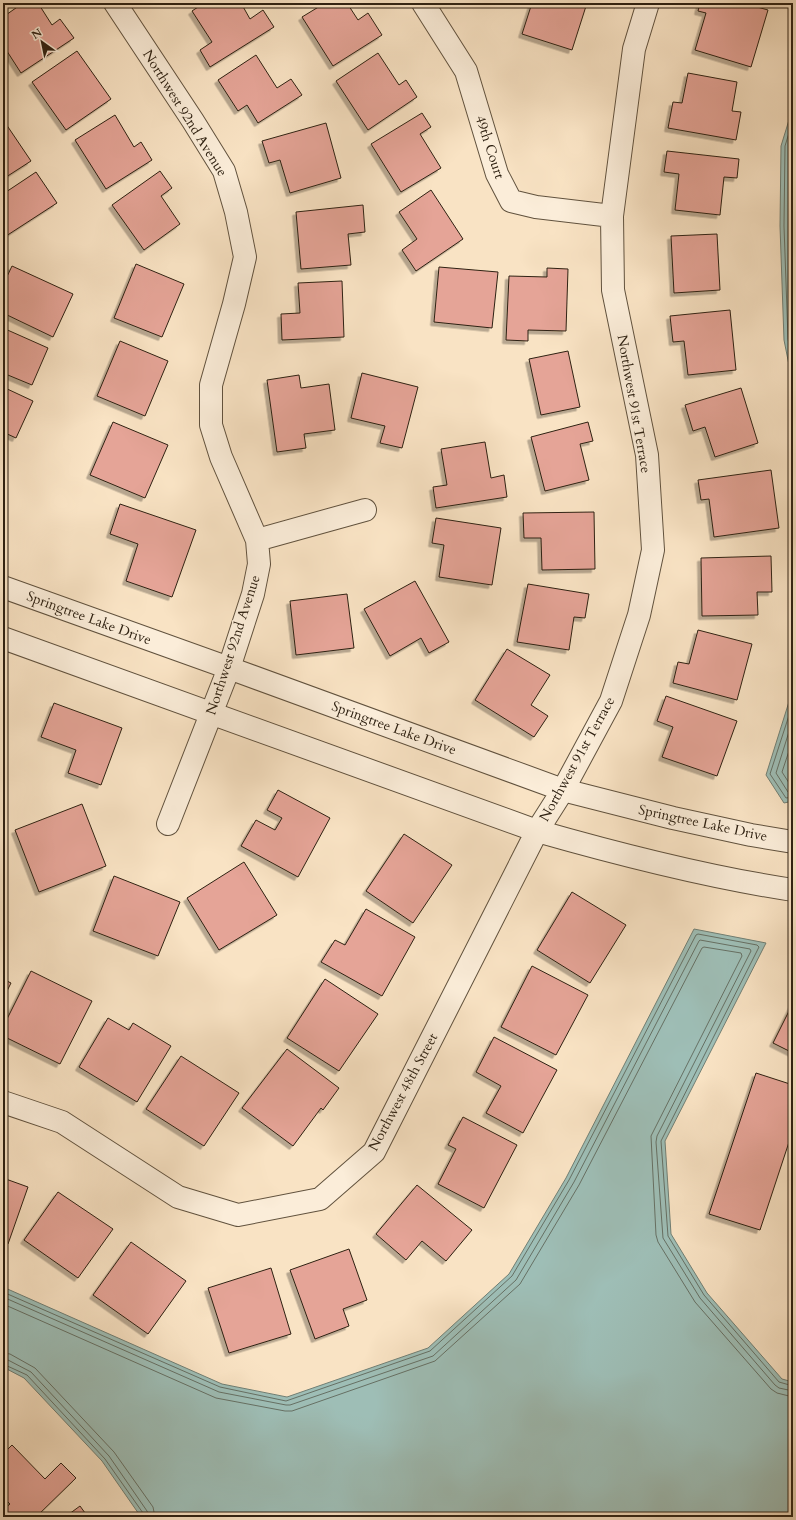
<svg xmlns="http://www.w3.org/2000/svg" width="796" height="1520" viewBox="0 0 796 1520" font-family="Cardo,serif">
  <style>
    .water { fill: #9ebeb6; stroke: #717f74 }
    .lines { fill: none; stroke-linecap: round; stroke-linejoin: round }
    .shore { stroke: #667064; stroke-width: 1 }
    .building { fill: #e5a497; stroke: #2e2112; filter: url(#shadow) }
    .minor-casing { stroke: #61523e; stroke-width: 24 }
    .minor { stroke: #fbedd9; stroke-width: 22 }
    .labels { text-anchor: middle; dominant-baseline: central; stroke-width: 3; stroke-linejoin: round; paint-order: stroke }
    .street-label { font-size: 14px; fill: #2e2112; stroke: #fbedd9 }
  </style>
  <defs>
    <filter id="shadow"><feDropShadow dx="-3.5" dy="3.5" stdDeviation="0" flood-color="#0004"/></filter>
  </defs>
  <rect width="100%" height="100%" fill="#f9e3c4"/>
  <filter id="stains"><feTurbulence type="fractalNoise" baseFrequency=".005" numOctaves="4"/><feColorMatrix values="0 0 0 0 .2 0 0 0 0 .09 0 0 0 0 .02 0 0 0 .5 -.17"/></filter>
  <radialGradient id="worn" r=".72"><stop offset=".6" stop-color="#630" stop-opacity="0"/><stop offset="1" stop-color="#630" stop-opacity=".3"/></radialGradient>
  <path class="water" d="M793,107V385L784,340L780,226L781,146Z
    M793,689V801L784,803L766,775Z
    M694,929L766,943L665,1141L671,1234L707,1293L782,1379L793,1382V1517H141L102,1461L24,1378L3,1367V1287L222,1384L287,1397L428,1348L509,1274L566,1178Z"/>
  <g class="lines">
    <path class="shore" d="M793,120L785,146L784,226L788,339L793,365
      M793,137L790,147L789,226L793,339
      M793,703L770,774L786,798L793,797
      M793,719L776,773L788,792H793
      M793,739L782,772L791,786H793
      M3,1292L220,1387L286,1401L430,1351L512,1276L569,1180L696,935L698,934L757,945L759,947L661,1141L668,1236L704,1295L779,1382L793,1386
      M3,1297L219,1392L286,1405H290L433,1356L516,1280L574,1182L699,941L700,940L750,949L751,951L657,1136L656,1142L663,1238L700,1298L775,1385L779,1388L793,1391
      M3,1304L216,1398L285,1411H292L435,1361L520,1284L579,1185L702,948L704,947L741,953L742,956L651,1136L656,1235L658,1242L695,1302L771,1389L777,1393L793,1397
      M3,1353L10,1354L35,1368L114,1452L153,1507L155,1517
      M3,1359L8,1360L31,1372L109,1456L147,1511L149,1517
      M3,1364L27,1375L105,1459L143,1513L144,1517"/>
  </g>
  <path class="building" d="M23,3H38L52,25L60,19L74,38L21,73L3,45V17Z
    M204,3H241L250,19L263,10L274,27L210,67L200,50L212,42L192,11Z
    M325,3H347L358,20L368,13L382,35L333,66L302,17Z
    M532,3H587L572,50L522,34Z
    M700,3H743L768,10L751,67L695,50L706,13L698,11Z
    M77,51L111,99L66,130L32,82Z
    M378,53L399,85L406,80L417,97L368,130L336,81Z
    M256,55L277,88L291,79L302,95L258,123L247,105L238,111L218,80Z
    M688,73L737,82L732,111L741,112L736,140L668,128L673,102L682,103Z
    M422,113L431,127L420,134L441,168L401,192L371,144Z
    M115,115L134,147L141,142L152,160L106,189L75,140Z
    M326,123L341,178L290,193L280,160L269,163L262,141Z
    M6,124L31,161L3,179V126Z
    M667,151L739,159L737,178L724,177L720,215L675,210L679,174L664,172Z
    M160,171L172,188L161,196L180,224L144,250L112,205Z
    M36,172L57,203L3,238V194Z
    M431,190L463,239L416,271L402,250L417,239L399,212Z
    M363,205L365,232L348,234L351,265L301,269L296,212Z
    M717,234L720,290L674,293L671,236Z
    M136,264L184,284L162,337L114,318Z
    M12,266L73,294L53,337L3,313V285Z
    M439,267L498,272L492,328L434,322Z
    M547,268L568,269L566,331L528,330V341L506,340L509,276L547,277Z
    M342,281L344,337L282,340L281,314L300,313L298,283Z
    M730,310L736,370L688,375L684,341L673,342L670,316Z
    M3,328L48,348L32,385L3,373Z
    M120,341L168,361L145,416L97,396Z
    M568,351L580,407L541,415L529,359Z
    M362,373L418,387L402,448L380,443L385,426L351,418Z
    M299,375L301,388L329,384L335,430L304,434L306,448L277,452L267,380Z
    M3,387L33,401L16,438L3,432Z
    M741,388L758,443L715,457L705,427L693,431L685,405Z
    M113,422L168,445L145,498L90,475Z
    M588,422L593,441L580,444L589,480L545,491L531,437Z
    M485,442L491,478L504,475L507,497L436,508L433,487L447,485L441,449Z
    M771,470L779,528L714,537L709,499L701,500L698,480Z
    M120,504L196,530L172,597L126,581L138,544L110,534Z
    M594,512L595,569L542,570L541,538H524L523,513Z
    M436,518L501,528L492,585L439,577L444,545L432,543Z
    M771,556L772,592H757L758,615L702,616L701,558Z
    M415,581L449,642L429,653L421,638L390,656L364,609Z
    M528,584L589,594L585,618L574,617L569,650L517,642Z
    M347,594L354,648L296,655L290,601Z
    M698,630L752,644L737,700L673,683L678,662L689,664Z
    M507,649L550,675L531,705L548,716L534,737L475,700Z
    M666,696L737,721L717,776L662,757L673,727L657,721Z
    M54,703L122,728L101,785L68,773L76,750L41,737Z
    M278,790L330,818L298,877L241,846L256,820L275,830L282,818L267,810Z
    M82,804L106,866L39,892L15,830Z
    M404,834L452,865L413,923L366,891Z
    M244,862L277,915L219,950L187,898Z
    M114,876L180,902L158,956L93,931Z
    M572,892L626,925L590,983L537,950Z
    M366,909L415,937L382,996L321,962L335,940L345,945Z
    M532,966L588,995L556,1055L501,1027Z
    M31,971L92,1001L60,1064L3,1036V1027Z
    M3,979L11,983L3,999Z
    M325,979L378,1014L339,1071L287,1038Z
    M793,1003V1053L773,1043Z
    M108,1018L129,1030L133,1023L171,1046L137,1102L79,1067Z
    M494,1037L557,1070L523,1133L486,1113L501,1086L476,1072Z
    M287,1049L339,1088L323,1110L321,1108L293,1146L242,1108Z
    M181,1056L239,1093L204,1146L146,1109Z
    M756,1073L793,1085V1130L760,1230L709,1214Z
    M463,1117L517,1145L484,1208L438,1184L456,1149L448,1145Z
    M3,1178L28,1187L8,1244L3,1243Z
    M417,1185L472,1230L446,1261L422,1241L406,1260L376,1234Z
    M58,1192L113,1229L78,1278L24,1240Z
    M131,1242L186,1281L148,1334L93,1295Z
    M349,1249L367,1300L343,1309L349,1326L315,1339L290,1270Z
    M271,1268L291,1334L229,1353L208,1288Z
    M12,1445L45,1479L61,1463L76,1478L36,1517H3V1510L10,1504L3,1497V1454Z
    M80,1506L88,1517H65Z"/>
  <g class="lines">
    <g class="minor-casing">
      <path id="minor" d="M115,3L193,121L224,171L236,212L245,257L234,304L211,385V425L221,457L257,540L259,564L253,594L229,668L168,824
        M423,3L466,71L497,174L511,201L536,207L612,216
        M257,540L365,510
        M3,587L229,668L563,790L673,818L751,835L793,842
        M3,638L537,831C621,855 706,877 793,890
        M3,1102L62,1122L178,1197L238,1215L320,1199L374,1152L537,831L563,790L611,701L639,615L653,550L647,455L613,290L612,216L634,49L648,3"/>
    </g>
    <use href="#minor" class="minor"/>
  </g>
  <g class="labels">
    <g class="street-label">
      <text transform="translate(185 113) rotate(58)">Northwest 92nd Avenue</text>
      <text transform="translate(490 147) rotate(72)">49th Court</text>
      <text transform="translate(634 404) rotate(80)">Northwest 91st Terrace</text>
      <text transform="translate(89 618) rotate(20)">Springtree Lake Drive</text>
      <text transform="translate(233 645) rotate(-72)">Northwest 92nd Avenue</text>
      <text transform="translate(394 728) rotate(20)">Springtree Lake Drive</text>
      <text transform="translate(577 759) rotate(-61)">Northwest 91st Terrace</text>
      <text transform="translate(703 823) rotate(12)">Springtree Lake Drive</text>
      <text transform="translate(403 1092) rotate(-62)">Northwest 48th Street</text>
    </g>
  </g>
  <rect width="796" height="1520" fill="none" stroke="#f9e3c4" stroke-width="16"/>
  <rect x="4" y="4" width="788" height="1512" fill="none" stroke="#2e2112" stroke-width="2"/>
  <rect x="8" y="8" width="780" height="1504" fill="none" stroke="#2e2112"/>
  <g transform="translate(42 42) rotate(327)" stroke="#fbedd9" stroke-width="3" paint-order="stroke">
  <path d="M0-3L7 15L0 10L-7 15Z" fill="#2e2112"/>
  <text y="-6" font-size="11" font-weight="bold" text-anchor="middle" fill="#2e2112">N</text>
  </g>
  <rect width="100%" height="100%" filter="url(#stains)"/>
  <rect width="100%" height="100%" fill="url(#worn)"/>
</svg>
